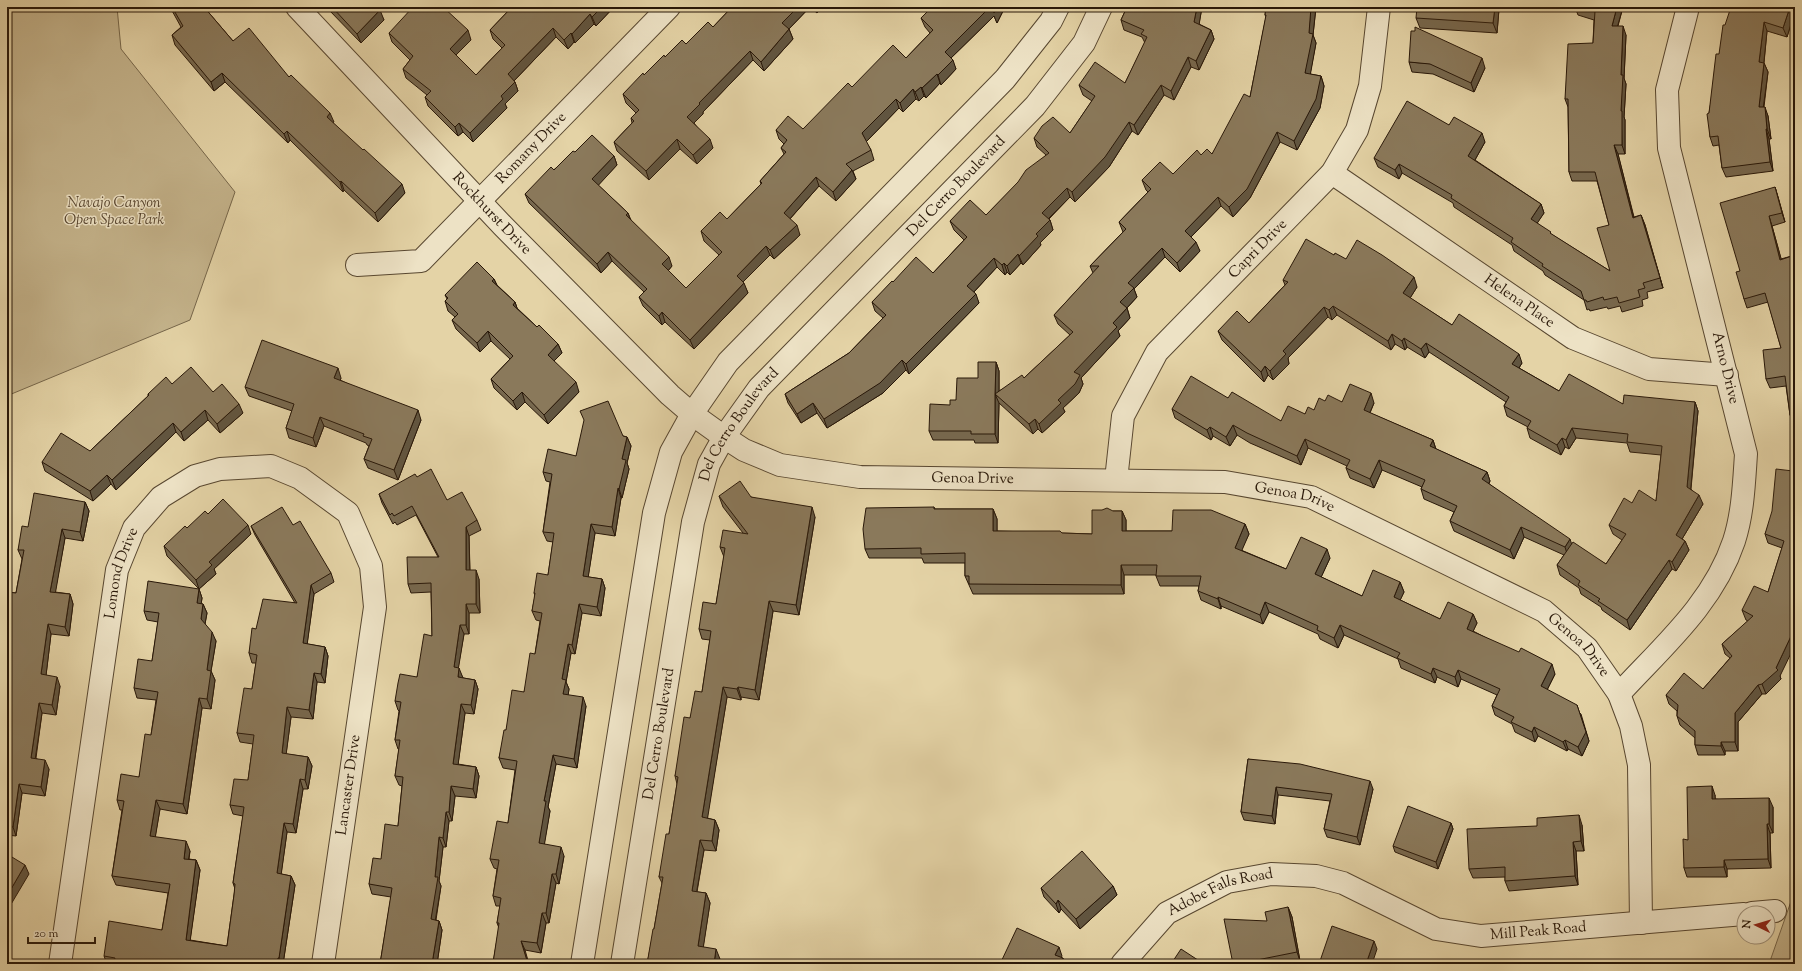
<svg xmlns="http://www.w3.org/2000/svg" width="1802" height="971" viewBox="0 0 1802 971" font-family="'Sorts Mill Goudy',serif">
  <style>
    .green { fill: #c4b38b; stroke: #76664a }
    .lines { fill: none; stroke-linecap: round; stroke-linejoin: round }
    .minor-casing { stroke: #584730; stroke-width: 24 }
    .minor { stroke: #ede2c5; stroke-width: 22 }
    .wall { fill: #77684e; stroke: #291809 }
    .shaded-wall { fill: #615540; stroke: #291809 }
    .building { fill: #8a795b; stroke: #291809 }
    .labels { text-anchor: middle; dominant-baseline: central; stroke-width: 3; stroke-linejoin: round; paint-order: stroke }
    .street-label { font-size: 15px; fill: #291809; stroke: #ede2c5 }
    .park-label { font-size: 15px; font-style: italic; fill: #584630; stroke: #ede2c5 }
  </style>
  <rect width="100%" height="100%" fill="#e4d3a6"/>
  <filter id="stains"><feTurbulence type="fractalNoise" baseFrequency=".005" numOctaves="4"/><feColorMatrix values="0 0 0 0 .2 0 0 0 0 .09 0 0 0 0 .02 0 0 0 .5 -.17"/></filter>
  <radialGradient id="worn" r=".72"><stop offset=".6" stop-color="#630" stop-opacity="0"/><stop offset="1" stop-color="#630" stop-opacity=".3"/></radialGradient>
  <path class="green" d="M7,7H117L121,49L235,192L190,320L9,395L7,402Z
    M1795,890V964H1769Z"/>
  <g class="lines">
    <g class="minor-casing">
      <g id="minor">
        <path id="s1" d="M297,7L502,225L670,395L692,414L724,437L744,450L780,465L860,477L1225,482L1311,497L1544,611L1587,648L1619,694L1631,726L1639,765L1641,923"/>
        <path id="s2" d="M1332,173L1573,338L1649,369L1727,375"/>
        <path id="s3" d="M357,265L421,261L669,7"/>
        <path id="s4" d="M1116,480L1123,416L1157,352L1332,173L1357,130L1370,86L1379,7"/>
        <path d="M1619,694C1662,647 1713,604 1734,541C1743,513 1744,483 1746,454L1669,148L1667,90L1688,7"/>
        <path d="M1752,913L1775,911"/>
        <path id="s5" d="M60,964L117,570L134,528L161,497L195,476L220,469L271,466L300,478L348,513L371,566L375,607L323,964"/>
        <path d="M582,964L654,513L671,452L692,414L728,362L1005,79L1051,21L1058,7"/>
        <path id="s6" d="M622,964L693,522L709,464L724,437L759,388L1035,106L1084,43L1101,7"/>
        <path id="s7" d="M1122,964L1167,913L1227,882L1271,874L1316,876L1343,883L1436,929L1481,936L1744,914"/>
      </g>
    </g>
    <use href="#minor" class="minor"/>
  </g>
  <path class="wall" d="M170,7H204L233,41L289,77L334,122L333,123L405,193L378,222L344,190L343,192L290,140L288,143L225,82L214,91L175,45L172,35L181,27Z
    M327,7H377L384,20L361,43L328,9Z
    M512,7H614L596,26L594,24L575,43L574,42L568,49L556,37L514,81L515,82L518,91L505,104L507,108L473,142L463,132L458,136L428,106L425,97L427,95L406,78L403,69L410,60L392,42L389,33L471,40L456,55L476,75L502,48L493,39L490,30Z
    M732,7H821L817,13L810,7L789,29L793,39L764,71L753,60L703,112V114L694,123L713,148L697,164L680,149L649,180L617,151L614,142L632,123L631,118L636,113L626,103L623,94L665,57L686,44L713,27Z
    M932,7H1005L997,23L994,16L951,58L956,69L941,85L940,83L926,98L924,96L919,101L916,99L903,112L899,108L866,142L871,150L874,160L853,171L856,179L836,201L819,186L790,219L800,235L774,259L770,255L743,282L748,293L694,349L665,322L662,325L643,306L639,297L644,292L612,261L601,273L529,203L525,194L575,152L614,156L617,165L598,185L628,213L631,220L672,266L668,271L686,288L719,255L704,241L701,231L727,219L761,184L760,181L784,154L781,148L784,144L779,139L776,130L803,129L852,87L906,58L930,33L925,27L921,18Z
    M1127,7H1202L1199,24L1211,30L1214,39L1199,70L1191,67L1174,100L1164,95L1138,135L1132,131L1109,167L1075,202L1070,197L1049,219L1050,220L1053,230L1040,243L1041,245L1023,265L1021,263L1010,275L1007,272L1005,275L997,267L974,292L979,303L909,374L906,370L883,393L827,428L817,413L801,423L788,403L785,394L849,353L883,318L875,311L872,302L893,282L933,273L964,240L954,230L950,221L986,215L1046,155L1037,147L1034,138L1070,133L1092,101L1083,95L1079,85L1125,83L1145,43L1142,37L1124,30L1121,20Z
    M1266,7H1316L1313,35L1316,43L1310,74L1321,76L1324,86L1320,108L1297,150L1280,142L1250,198L1233,217L1221,206L1191,237L1200,251L1180,272L1165,257L1134,289L1137,297L1127,308L1130,318L1118,331L1120,336L1081,378L1083,384L1079,393L1063,408L1065,412L1042,433L1038,429L1033,434L999,403L998,443H975L974,440H933L929,431L950,405L956,400L978,378L996,362L999,371V391L1024,378L1070,335L1058,324L1054,315L1093,273L1090,266L1123,232L1119,222L1148,192L1146,190L1142,180L1173,174L1201,155L1212,154L1250,97L1266,17L1265,15Z
    M1575,7H1623L1618,26L1626,35L1624,79L1626,84L1624,117L1625,120V154H1618L1634,217L1641,215L1645,225L1663,288L1647,292L1648,298L1642,300L1643,306L1622,312L1620,306L1608,309L1607,307L1590,311L1589,309L1587,310L1584,300L1545,275L1543,271L1514,251L1512,245L1454,207L1453,203L1402,173L1399,179L1378,167L1374,158L1449,125L1485,142L1475,160L1541,204L1544,213L1537,223L1551,234L1610,271L1609,225L1597,181H1572L1569,172L1568,107L1565,99L1593,43L1594,20L1578,15Z
    M1795,7V11L1787,37L1767,31L1764,63L1768,72L1764,107L1768,116L1771,139H1769L1773,171L1726,177L1722,168L1719,145L1713,146L1710,137L1709,113L1725,25Z
    M1499,9L1497,33L1420,28L1416,18Z
    M1409,62L1485,68L1474,92L1433,74L1412,72Z
    M1775,187L1778,197L1785,222L1772,226L1781,259L1795,255V424H1793L1790,415L1786,386L1770,388L1766,379L1781,348L1768,302L1747,308L1744,299L1740,271Z
    M1334,255L1417,287L1410,298L1452,325L1522,363L1519,368L1559,391L1623,404L1695,402L1698,411L1691,489L1703,504L1682,539L1685,541L1689,550L1676,571L1672,569L1630,630L1602,610L1601,607L1581,594L1579,588L1560,575L1557,565L1564,555L1524,537L1514,559L1454,531L1450,521L1454,512L1424,499L1421,489L1422,487L1382,470L1374,488L1350,478L1346,468L1347,466L1308,448L1301,465L1250,443L1237,435L1230,446L1213,436L1211,440L1175,418L1172,409L1228,398L1281,421L1305,414L1314,410L1325,401L1342,402L1374,403L1370,413L1433,440L1436,449L1487,472L1490,481L1489,484L1571,544L1606,564L1622,540L1613,534L1609,525L1632,503L1656,501L1661,455L1630,452L1627,443L1576,438L1569,449L1565,447L1561,455L1530,438L1527,428L1528,427L1507,416L1504,406L1506,402L1429,352L1425,358L1407,347L1405,350L1395,344L1391,350L1337,315L1332,320L1328,317L1288,358L1289,364L1273,380L1268,375L1264,382L1222,340L1218,331L1249,323L1285,285L1283,280Z
    M494,279L497,285L515,302L517,308L537,327L558,344L562,353L554,361L579,392L548,424L525,402L517,410L494,388L491,379L510,359L491,341L480,352L456,329L452,320L455,317L448,311L445,301L447,299L445,295Z
    M341,378L340,380L421,420L398,480L368,468L364,459L369,446L367,445L366,443L324,426L316,447L289,438L286,428L292,411L249,396L245,387Z
    M172,384L213,392L243,413L220,433L208,420L184,441L176,432L116,490L111,484L93,501L45,471L42,462L90,451L148,396V394Z
    M623,436L627,437L631,446L627,463L629,469L622,498H621L615,536L595,533L588,577L602,579L605,588L601,616L582,613L575,654L571,653L566,682L569,689L568,695L586,706L577,768L556,764L548,807L550,811L544,844L564,856L559,884L556,883L549,923H546L541,953L525,950L493,963L499,928L497,923L500,906H496L493,896L497,869L494,868L490,859L508,823L515,770L503,768L499,758L506,730L524,692L535,654L540,621L536,620L532,611L535,596L534,593L548,575L553,542L547,541L543,532L550,482L546,481L543,472L576,456Z
    M1793,471L1780,676L1781,679L1766,694H1762L1738,722V751H1725V755H1698L1695,745V738L1680,725L1677,716V711L1669,704L1666,695L1703,689L1730,658L1725,654L1722,644L1748,621L1746,620L1742,610L1768,592L1782,548L1768,543L1765,534Z
    M417,477L447,500L477,520L481,530L469,536L470,570L479,579L480,613H469V634H464L458,668L463,678L475,680L478,689L474,714L465,713L458,764L476,767L479,776L476,798L455,796L452,821H449L446,847H443L439,881L441,886L436,920L439,921L442,930L437,964H364H380L391,897L372,894L369,884L398,826L402,786L399,785L395,776L399,749H398L395,740L399,711L398,710L395,701L417,677L432,636L431,592L411,593L408,584L438,557L416,515L397,525L395,522L393,524L382,503L379,494Z
    M719,496L751,497L815,517L799,615L773,611L759,700L741,697V700L727,697L707,818L715,820L719,830L716,851L704,850L697,892L706,893L710,903L703,947L720,959L719,964H647L654,929L662,883L659,877L669,834L677,784L675,776L690,718L702,692L710,640L702,639L699,629L716,604L724,557L720,547L743,533L723,507Z
    M85,502L89,511L83,541L65,538L55,592L70,594L73,604L69,636L51,634L46,675L60,686L56,715L42,713L36,758L49,769L45,796L22,793L16,836L7,835V629L8,623H7V592L16,593L22,559L18,550L28,527Z
    M934,507L935,509H993L997,519V531L1092,534L1113,511H1122L1126,520V531H1172L1245,524L1249,534L1241,550L1286,569L1330,558L1321,577L1362,596L1400,582L1404,592L1400,600L1440,619L1473,614L1477,623L1473,631L1555,674L1547,690L1581,714L1589,741L1582,756L1568,749L1567,751L1538,736L1535,742L1515,732L1512,724L1495,715L1492,706L1497,695L1461,679L1458,687L1437,677L1435,683L1401,668L1398,659L1344,635L1338,648L1320,639L1318,634L1269,612L1263,624L1221,606V609L1201,600L1198,591L1199,586H1160L1156,576V575H1124V594H973L965,576V563H924L922,558H869L865,549Z
    M208,514L251,534L214,569L216,574L199,589L202,598L201,604H203L207,613L205,624L216,641L211,671L215,680L211,709L202,708L187,814L160,809L155,837L190,851L189,859L196,860L200,870L190,940L227,946L234,895L235,889L233,883L243,816L233,814L230,805L248,780L253,744L240,742L237,733L252,689L256,663H252L249,653L256,629L295,603L255,535L251,526L293,525L331,573L334,582L314,594L307,644L325,647L328,656L325,683L317,682L313,719L291,717L286,754L308,757L312,766L308,789H303L296,833L287,832L281,874L291,876L295,885L283,964H107L104,956L162,930L168,893L116,885L112,876L122,810H120L117,800L139,777L151,735L156,700L137,698L134,688L152,661L158,622L147,620L144,611L199,589L167,556L164,546L187,528Z
    M1248,759L1373,789L1360,845L1327,837L1324,829L1330,801L1278,795L1275,824L1244,820L1241,812Z
    M1715,795V799L1773,807V833H1770L1771,868L1727,869V877H1687L1684,868L1688,840Z
    M1451,823L1453,829L1438,869L1395,852L1393,846Z
    M1582,825L1584,851H1576L1578,885L1509,891L1505,881V877L1473,878L1469,869Z
    M1113,886L1117,895L1080,929L1061,909L1059,913L1044,897L1041,888Z
    M1288,907L1292,917L1300,961L1287,964H1233L1267,921Z"/>
  <path class="shaded-wall" d="M602,7H614L596,26L592,17Z
    M798,7H810L786,32L782,23Z
    M814,7H821L817,13Z
    M990,7H1005L997,23L994,16L948,61L945,52Z
    M1197,7H1202L1198,31L1194,22Z
    M1311,7H1316L1313,35L1316,43L1309,82L1305,73Z
    M1495,7H1498L1499,9L1497,33L1493,23Z
    M1617,7H1623L1615,35L1612,26Z
    M1790,7H1795V11L1787,37L1783,28Z
    M380,10L384,20L361,43L357,34Z
    M590,14L594,24L575,43L572,34Z
    M1764,22L1767,31L1763,71L1759,62Z
    M1623,26L1626,35L1624,78L1626,84L1624,117L1625,120V154L1622,145L1621,111V75Z
    M553,28L556,37L511,84L508,74Z
    M789,29L793,39L764,71L761,62Z
    M468,30L471,40L453,58L450,49Z
    M1211,30L1214,39L1199,70L1196,61Z
    M571,33L574,42L568,49L564,40Z
    M750,51L753,60L703,112V114L691,126L687,117L699,103Z
    M1188,57L1191,67L1174,100L1171,91Z
    M1482,58L1485,68L1474,92L1471,83Z
    M953,60L956,69L941,85L938,75Z
    M1764,63L1768,72L1762,117L1759,107Z
    M222,73L225,82L214,91L211,82Z
    M937,74L940,83L926,98L922,88Z
    M1321,76L1324,86L1320,108L1297,150L1294,141Z
    M515,82L518,91L505,104L507,108L473,142L470,133L501,96Z
    M1161,85L1164,95L1138,135L1134,125Z
    M921,87L924,96L919,101L915,92Z
    M913,89L916,99L903,112L900,103Z
    M896,99L899,108L865,143L862,133Z
    M1765,107L1768,116L1771,139L1767,129Z
    M330,113L334,122L330,126L327,117Z
    M1129,122L1132,131L1109,167L1075,202L1072,192Z
    M459,123L463,132L458,136L455,127Z
    M1766,129L1769,139L1773,171L1770,162Z
    M287,131L290,140L288,143L284,134Z
    M1277,132L1280,142L1250,198L1233,217L1229,207Z
    M1482,133L1485,142L1472,165L1468,156Z
    M677,139L680,149L649,180L646,171Z
    M710,139L713,148L697,164L693,155Z
    M1614,145L1618,154L1636,227L1633,218Z
    M614,156L617,165L595,189L592,179Z
    M1399,164L1402,173L1399,179L1395,170Z
    M852,170L856,179L836,201L833,192Z
    M816,177L819,186L787,222L784,213Z
    M341,181L344,190L343,192L340,182Z
    M402,184L405,193L378,222L375,213Z
    M1775,187L1778,197L1785,222L1782,213Z
    M1067,188L1070,197L1045,222L1042,213Z
    M1218,197L1221,206L1188,240L1185,231Z
    M1541,204L1544,213L1534,228L1531,219Z
    M628,213L631,222L626,215Z
    M1641,215L1645,225L1663,288L1660,278Z
    M1769,216L1772,226L1784,269L1780,260Z
    M1050,220L1053,230L1040,243L1041,245L1023,265L1019,256L1036,234Z
    M797,225L800,235L774,259L770,250Z
    M1196,242L1200,251L1180,272L1177,263Z
    M766,246L770,255L740,285L737,276Z
    M1162,248L1165,257L1134,289L1137,297L1124,311L1120,302L1128,283Z
    M608,252L612,261L601,273L597,264Z
    M1018,254L1021,263L1010,275L1007,266Z
    M669,257L672,266L665,274L662,264Z
    M994,258L997,267L971,295L967,286Z
    M1004,263L1007,272L1005,275L1002,265Z
    M1414,277L1417,287L1407,303L1403,293Z
    M494,279L498,288L492,281Z
    M744,283L748,293L694,349L690,340Z
    M976,294L979,303L909,374L906,364Z
    M515,302L518,311L513,305Z
    M1333,306L1337,315L1332,320L1329,310Z
    M1324,307L1328,317L1288,358L1289,364L1273,380L1270,371L1283,351Z
    M1127,308L1130,318L1118,331L1120,336L1081,378L1083,384L1079,393L1063,408L1065,412L1042,433L1039,424L1058,400L1074,372L1113,323Z
    M662,312L665,322L662,325L659,316Z
    M488,331L491,341L480,352L477,343Z
    M1392,334L1395,344L1391,350L1388,341Z
    M1404,338L1407,347L1405,350L1402,341Z
    M1426,343L1429,352L1425,358L1421,349Z
    M558,344L562,353L551,364L548,355Z
    M1519,354L1522,363L1515,374L1512,364Z
    M902,360L906,370L883,393L827,428L824,419Z
    M996,362L999,371V397L995,394Z
    M1265,366L1268,375L1264,382L1261,372Z
    M338,368L341,378L338,387L334,378Z
    M576,382L579,392L548,424L544,415Z
    M522,392L525,402L517,410L513,401Z
    M1371,393L1374,403L1367,419L1364,410Z
    M995,394L999,403L998,443L995,434Z
    M1695,402L1698,411L1690,496L1687,487Z
    M813,403L817,413L801,423L797,414Z
    M239,404L243,413L220,433L217,424Z
    M205,410L208,420L184,441L181,432Z
    M418,410L421,420L398,480L394,470Z
    M320,417L324,426L316,447L313,438Z
    M1035,419L1038,429L1033,434L1029,424Z
    M173,423L176,432L116,490L112,480Z
    M1233,425L1237,435L1230,446L1226,437Z
    M1210,427L1213,436L1211,440L1207,430Z
    M1572,428L1576,438L1569,449L1566,440Z
    M627,437L631,446L627,463L629,469L622,498L619,489L622,459Z
    M1562,438L1565,447L1561,455L1557,445Z
    M1305,439L1308,448L1301,465L1297,456Z
    M1433,440L1436,450L1430,446Z
    M1379,460L1382,470L1374,488L1370,479Z
    M1487,472L1490,481L1485,489L1482,479Z
    M107,475L111,484L93,501L90,491Z
    M618,488L621,498L615,536L612,527Z
    M1699,495L1703,504L1679,544L1676,535Z
    M85,502L89,511L83,541L80,532Z
    M812,507L815,517L799,615L796,605Z
    M993,509L997,519V541L993,531Z
    M1122,511L1126,520V540L1122,531Z
    M591,524L595,533L587,585L583,576Z
    M1245,524L1249,534L1239,557L1235,548Z
    M248,525L251,534L214,569L216,574L199,589L196,580L209,562Z
    M466,527L469,536L470,580L466,570Z
    M1521,527L1524,537L1514,559L1510,550Z
    M62,529L65,538L54,601L50,592Z
    M1570,539L1573,548L1568,557L1565,547Z
    M1685,541L1689,550L1676,571L1672,562Z
    M1327,549L1330,558L1318,584L1315,574Z
    M1669,560L1672,569L1630,630L1627,620Z
    M1121,565L1124,575V594L1121,585Z
    M476,570L479,579L480,613L476,604Z
    M602,579L605,588L601,616L597,607Z
    M1400,582L1404,592L1397,607L1394,597Z
    M311,585L314,594L306,653L303,643Z
    M199,589L202,598L200,612L197,603Z
    M70,594L73,604L69,636L65,627Z
    M1218,597L1221,606V609L1218,599Z
    M769,601L773,611L759,700L755,690Z
    M1265,602L1269,612L1263,624L1260,615Z
    M203,604L207,613L204,629L201,619Z
    M466,604L469,613V634L466,625Z
    M579,604L582,613L575,654L572,645Z
    M1473,614L1477,623L1470,638L1467,629Z
    M48,624L51,634L45,684L41,674Z
    M460,625L464,634L457,677L454,667Z
    M1340,625L1344,635L1338,648L1334,638Z
    M1795,630V645L1780,676L1781,679L1766,694L1762,684L1776,668L1792,634Z
    M212,632L216,641L211,671L215,680L211,709L207,699V670Z
    M568,644L571,653L566,682L569,689L567,703L563,694L562,679Z
    M325,647L328,656L325,683L321,674Z
    M1552,664L1555,674L1544,696L1541,686Z
    M459,668L463,678L458,677Z
    M1433,668L1437,677L1435,683L1431,674Z
    M1458,670L1461,679L1458,687L1455,677Z
    M314,673L317,682L313,719L309,710Z
    M57,677L60,686L56,715L52,705Z
    M475,680L478,689L474,714L471,705Z
    M1758,685L1762,694L1738,722V751L1735,742V713Z
    M723,687L727,697L706,828L702,817Z
    M738,687L741,697V700L737,689Z
    M583,697L586,706L577,768L574,759Z
    M199,698L202,708L187,814L183,804Z
    M39,703L42,713L34,767L31,758Z
    M461,704L465,713L457,773L453,764Z
    M1577,705L1589,741L1582,756L1578,747Z
    M287,707L291,717L285,763L282,753Z
    M1534,727L1538,736L1535,742L1532,732Z
    M1565,740L1568,749L1567,751L1563,742Z
    M1721,742L1725,751V755L1721,746Z
    M553,755L556,764L548,807L550,811L543,853L539,843L544,801Z
    M308,757L312,766L308,789L305,780Z
    M45,760L49,769L45,796L41,787Z
    M476,767L479,776L476,798L473,789Z
    M300,779L303,789L296,833L293,824Z
    M1370,781L1373,789L1360,845L1357,837Z
    M19,784L22,793L16,836L13,827Z
    M451,786L455,796L452,821L449,812Z
    M1712,786L1715,795L1716,809L1712,799Z
    M1276,787L1278,795L1275,824L1272,816Z
    M1769,798L1773,807V833L1769,824Z
    M156,800L160,809L154,845L150,836Z
    M446,812L449,821L446,847L443,838Z
    M1579,815L1582,825L1584,851L1581,841Z
    M715,820L719,830L716,851L712,841Z
    M284,823L287,832L280,883L277,873Z
    M1451,823L1453,829L1438,869L1436,862Z
    M1767,824L1770,833L1771,868L1768,859Z
    M439,837L443,847L439,881L441,886L434,928L431,919Z
    M700,840L704,850L695,901L692,891Z
    M186,841L190,851L187,868L184,859Z
    M1573,842L1576,851L1578,885L1575,876Z
    M561,847L564,856L559,884L556,874Z
    M196,860L200,870L189,949L186,940Z
    M1724,860L1727,869V877L1724,867Z
    M25,865L29,874L7,911V896Z
    M552,874L556,883L549,923L546,913Z
    M291,876L295,885L283,964H281L279,958Z
    M1113,886L1117,895L1080,929L1076,919Z
    M706,893L710,903L702,956L698,946Z
    M1058,900L1061,909L1059,913L1056,904Z
    M1288,907L1292,917L1300,961L1297,952Z
    M542,913L546,923L541,953L537,943Z
    M439,921L442,930L437,964H432Z
    M521,941L525,950L529,964H528Z
    M1374,941L1377,949L1372,964H1366Z
    M1059,947L1062,956L1058,964L1055,955Z
    M716,949L720,959L719,964H714Z
    M278,958L280,964H277Z
    M1063,958L1065,964H1060Z"/>
  <path class="building" d="M172,7H204L233,41L249,28L289,77L291,75L330,113L327,117L363,150L364,149L402,184L375,213L341,181L340,182L287,131L284,134L222,73L211,82L172,35L183,26Z
    M332,7H377L380,10L357,34Z
    M413,7H443L468,30L450,49L476,75L505,45L490,30L512,7H602L592,17L590,14L572,34L571,33L564,40L553,28L508,74L515,82L501,96L503,99L470,133L459,123L455,127L425,97L431,91L403,69L413,56L389,33Z
    M732,7H798L782,23L789,29L761,62L750,51L699,103L700,104L687,117L710,139L693,155L677,139L646,171L614,142L634,121L631,118L639,110L623,94L643,73L644,75L664,55L665,57L682,40L686,44L708,22L713,27Z
    M932,7H990L945,52L953,60L938,75L937,74L922,88L921,87L915,92L913,89L900,103L896,99L862,133L871,150L846,164L852,170L833,192L816,177L784,213L797,225L770,250L766,246L737,276L744,283L690,340L662,312L659,316L639,297L647,289L608,252L597,264L525,194L551,167L554,170L573,151L575,152L592,135L614,156L592,179L628,213L626,215L669,257L662,264L686,288L722,252L701,231L720,212L727,219L762,183L760,181L786,152L781,148L787,140L776,130L788,116L803,129L848,83L852,87L893,45L906,58L933,30L921,18Z
    M993,7H997L994,13Z
    M1127,7H1197L1194,22L1211,30L1196,61L1188,57L1171,91L1161,85L1134,125L1129,122L1105,157L1072,192L1067,188L1042,213L1050,220L1036,234L1038,236L1019,256L1018,254L1007,266L1004,263L1002,265L994,258L967,286L976,294L906,364L902,360L880,383L824,419L813,403L797,414L785,394L849,353L886,315L872,302L892,281L893,282L916,257L933,273L967,237L950,221L970,200L986,215L1018,182L1026,170L1049,153L1034,138L1042,126L1053,117L1070,133L1095,96L1079,85L1095,62L1125,83L1147,37L1141,34L1144,30L1121,20Z
    M1266,7H1311L1309,33L1313,34L1305,73L1321,76L1316,99L1294,141L1277,132L1247,189L1229,207L1218,197L1185,231L1196,242L1177,263L1162,248L1128,283L1134,288L1120,302L1127,308L1113,323L1117,327L1074,372L1080,375L1075,384L1058,400L1061,403L1039,424L1035,419L1029,424L995,394V434H971V431H929L930,404L950,405V400H956L957,378H978V362H996L995,394L1022,375L1024,378L1073,332L1054,315L1099,266H1090L1126,229L1119,222L1151,189L1142,180L1160,162L1173,174L1197,150L1201,155L1207,149L1212,154L1244,94L1250,97L1266,15H1265Z
    M1417,7H1495L1493,23L1416,18Z
    M1578,7H1617L1612,26H1623L1621,75H1623L1621,111H1622V145H1614L1633,218L1641,215L1660,278L1643,283L1645,288L1638,290L1640,297L1619,303L1617,297L1604,300L1603,297L1587,302L1586,300H1584L1581,291L1542,266L1543,264L1511,242L1513,238L1451,198L1452,195L1399,164L1395,170L1374,158L1407,101L1449,125L1454,117L1482,133L1468,156L1541,204L1531,219L1551,232L1550,233L1610,271L1597,228L1609,225L1595,172H1569L1568,99H1565L1568,44L1593,43L1595,11Z
    M1731,7H1790L1783,28L1764,22L1759,62L1764,63L1759,107H1765L1767,129H1766L1770,162L1722,168L1718,136L1710,137L1707,114L1709,113L1716,54H1719L1723,25H1725Z
    M1415,27L1482,58L1471,83L1430,64L1409,62L1411,31H1415Z
    M1775,187L1782,213L1769,216L1780,260L1795,255V414L1790,415L1785,376L1766,379L1763,350L1781,348L1765,293L1744,299L1736,272L1740,271L1720,203Z
    M1306,239L1334,255L1335,253L1346,259L1357,240L1382,255L1414,277L1403,293L1452,325L1459,314L1519,354L1512,364L1559,391L1569,374L1623,404L1624,395L1695,402L1687,487L1699,495L1676,535L1685,541L1672,562L1669,560L1627,620L1598,601L1600,599L1578,585L1580,581L1557,565L1573,542L1606,564L1626,534L1609,525L1624,498L1632,503L1639,490L1656,501L1662,446L1627,442L1628,434L1572,428L1566,440L1562,438L1557,445L1527,428L1531,421L1504,406L1509,397L1426,343L1421,349L1404,338L1402,341L1392,334L1388,341L1333,306L1329,310L1324,307L1283,351L1286,354L1270,371L1265,366L1261,372L1218,331L1237,311L1249,323L1288,282L1283,280Z
    M477,262L494,279L492,281L515,302L513,305L537,327L539,325L558,344L548,355L576,382L544,415L522,392L513,401L491,379L513,356L488,331L477,343L452,320L458,314L445,301L448,298L445,295Z
    M262,340L338,368L334,378L418,410L394,470L364,459L372,439L363,436L364,434L320,417L313,438L286,428L294,404L245,387Z
    M191,367L213,392L222,384L239,404L217,424L205,410L181,432L173,423L112,480L107,475L90,491L42,462L61,433L90,451L149,395L148,394L166,377L172,384Z
    M1191,376L1228,398L1232,392L1281,421L1288,406L1305,414L1308,407L1314,410L1319,398L1325,401L1328,395L1342,402L1350,384L1371,393L1364,410L1433,440L1430,446L1487,472L1482,479L1570,539L1565,547L1521,527L1510,550L1450,521L1457,506L1421,489L1425,480L1379,460L1370,479L1346,468L1350,460L1305,439L1297,456L1247,433L1233,425L1226,437L1210,427L1207,430L1172,409Z
    M608,401L623,436L627,437L622,459L626,460L619,489L618,488L612,527L591,524L583,576L602,579L597,607L579,604L572,645L568,644L562,679L566,680L563,694L583,697L574,759L553,755L544,801H546L539,843L561,847L556,874H552L546,913H542L537,943L521,941L528,964H488L493,963L499,923H497L501,898L493,896L499,860L490,859L497,821L508,823L517,761L499,758L504,730H506L512,690L524,692L530,653L535,654L542,613L532,611L535,593H534L537,573L548,575L554,533L543,532L552,474L543,472L548,449L576,456L584,420L580,411Z
    M1795,451V630L1792,634L1776,668L1778,670L1762,684L1758,685L1735,713V742H1721V746L1695,745V731L1677,716L1678,705L1666,695L1684,673L1703,689L1732,656L1722,644L1753,616L1742,610L1754,586L1768,592L1784,541L1765,534L1772,511L1776,469L1793,471Z
    M431,469L447,500L462,492L477,520L466,527V570H476V604H466V625H460L454,667L459,668L458,677L475,680L471,705L461,704L453,764L476,767L473,789L451,786L449,812H446L443,838L439,837L435,877H438L431,919L439,921L432,964H364V962L380,964L392,888L369,884L373,858L381,859L385,824L398,826L403,777L395,776L400,740H395L401,702L395,701L398,683L400,674L417,677L424,634L432,636L431,583L408,584L407,557H439L412,506L394,516L392,513L390,515L379,494L415,474L417,477Z
    M740,481L751,497L812,507L796,605L769,601L755,690L738,687L737,689L723,687L702,817L715,820L712,841L700,840L692,891L706,893L698,946L716,949L714,964H647L653,929H654L663,877H659L666,834H669L678,777L675,776L684,717L690,718L695,691L702,692L711,631L699,629L703,602L716,604L725,548L720,547L723,530L748,534L719,496Z
    M34,493L85,502L80,532L62,529L50,592L70,594L65,627L48,624L41,674L57,677L52,705L39,703L31,758L45,760L41,787L19,784L13,827L7,826V629L9,614H7V592L16,593L24,550H18L22,526L28,527Z
    M223,499L248,525L209,562L212,565L196,580L164,546L185,526L187,528L205,511L208,514Z
    M282,507L293,525L300,521L331,573L311,585L303,643L325,647L321,674L314,673L309,710L287,707L282,753L308,757L305,780L300,779L293,824L284,823L277,873L291,876L279,958H278L277,964H127L114,962L115,958L104,956L109,921L162,930L170,884L112,876L124,801L117,800L121,774L139,777L145,734L151,735L158,692L134,688L138,659L152,661L159,613L144,611L148,581L199,589L197,603L203,604L201,619L212,632L207,670L211,671L207,699L199,698L183,804L156,800L150,836L186,841L184,859L196,860L186,940L227,946L234,895L235,884L233,883L244,807L230,805L234,779L248,780L254,735L237,733L244,688L252,689L257,655L249,653L252,628L256,629L263,599L297,603L251,526Z
    M934,507V509H993V531H1060L1062,533L1092,534V510H1102L1107,508L1113,511H1122V531H1172L1173,510H1211L1245,524L1235,548L1286,569L1301,537L1327,549L1315,574L1362,596L1373,570L1400,582L1394,597L1440,619L1448,602L1473,614L1467,629L1519,652L1521,648L1552,664L1541,686L1577,705L1586,732L1578,747L1565,740L1563,742L1534,727L1532,732L1511,722L1514,717L1492,706L1500,689L1458,670L1455,677L1433,668L1431,674L1397,658L1400,653L1340,625L1334,638L1317,630L1318,626L1265,602L1260,615L1218,597V599L1198,591L1201,576H1156L1157,565H1121V585L969,584V576H965V553L921,554V548L865,549L863,529L866,508Z
    M1248,759L1300,764L1370,781L1357,837L1324,829L1332,794L1276,787L1272,816L1241,812Z
    M1712,786V799L1769,798V824H1767L1768,859L1724,860V867L1684,868L1683,839L1688,840L1687,787Z
    M1408,806L1451,823L1436,862L1393,846Z
    M1579,815L1581,841L1573,842L1575,876L1505,881V867L1469,869L1467,829L1537,826V818Z
    M1082,851L1113,886L1076,919L1058,900L1056,904L1041,888Z
    M7,854L25,865L7,896Z
    M1288,907L1297,952L1237,964H1233L1224,919L1267,921L1265,912Z
    M1332,926L1374,941L1366,964H1319Z
    M1017,928L1059,947L1055,955L1063,958L1060,964H1000Z
    M1181,949L1204,964H1171Z
    M1678,961V964H1649Z
    M1642,963V964H1632Z"/>
  <g class="labels">
    <g class="street-label">
      <text stroke="none"><textPath href="#s3" startOffset="222">Romany Drive</textPath></text>
      <text stroke="none"><textPath href="#s6" startOffset="881">Del Cerro Boulevard</textPath></text>
      <text stroke="none"><textPath href="#s1" startOffset="284">Rockhurst Drive</textPath></text>
      <text stroke="none"><textPath href="#s4" startOffset="281">Capri Drive</textPath></text>
      <text stroke="none"><textPath href="#s2" startOffset="227">Helena Place</textPath></text>
      <text transform="translate(1725 368) rotate(76)">Arno Drive</text>
      <text stroke="none"><textPath href="#s6" startOffset="557">Del Cerro Boulevard</textPath></text>
      <text stroke="none"><textPath href="#s1" startOffset="863">Genoa Drive</textPath></text>
      <text stroke="none"><textPath href="#s1" startOffset="1187">Genoa Drive</textPath></text>
      <text stroke="none"><textPath href="#s5" startOffset="396">Lomond Drive</textPath></text>
      <text stroke="none"><textPath href="#s1" startOffset="1511">Genoa Drive</textPath></text>
      <text stroke="none"><textPath href="#s6" startOffset="233">Del Cerro Boulevard</textPath></text>
      <text transform="translate(349 785) rotate(-82)">Lancaster Drive</text>
      <text stroke="none"><textPath href="#s7" startOffset="126">Adobe Falls Road</textPath></text>
      <text stroke="none"><textPath href="#s7" startOffset="460">Mill Peak Road</textPath></text>
    </g>
    <g class="park-label">
      <text x="114" y="203">Navajo Canyon<tspan x="114" dy="17">Open Space Park</tspan></text>
    </g>
  </g>
  <rect width="1802" height="971" fill="none" stroke="#e4d3a6" stroke-width="24"/>
  <rect x="8" y="8" width="1786" height="955" fill="none" stroke="#291809" stroke-width="2"/>
  <rect x="12" y="12" width="1778" height="947" fill="none" stroke="#291809"/>
  <g transform="translate(1756 925) rotate(275)"><circle r="19" fill="#ede2c5" stroke="#9f917a"/>
  <path d="M0-3L7 15L0 10L-7 15Z" fill="#8f2418"/>
  <text y="-6" font-size="11" font-weight="bold" text-anchor="middle" fill="#291809">N</text>
  </g>
  <path d="M28 937v6h67v-6" fill="none" stroke="#291809" stroke-width="2"/>
  <text x="34" y="937" font-size="12" fill="#291809" stroke="#ede2c5" stroke-width="3" paint-order="stroke">20 m</text>
  <rect width="100%" height="100%" filter="url(#stains)"/>
  <rect width="100%" height="100%" fill="url(#worn)"/>
</svg>
